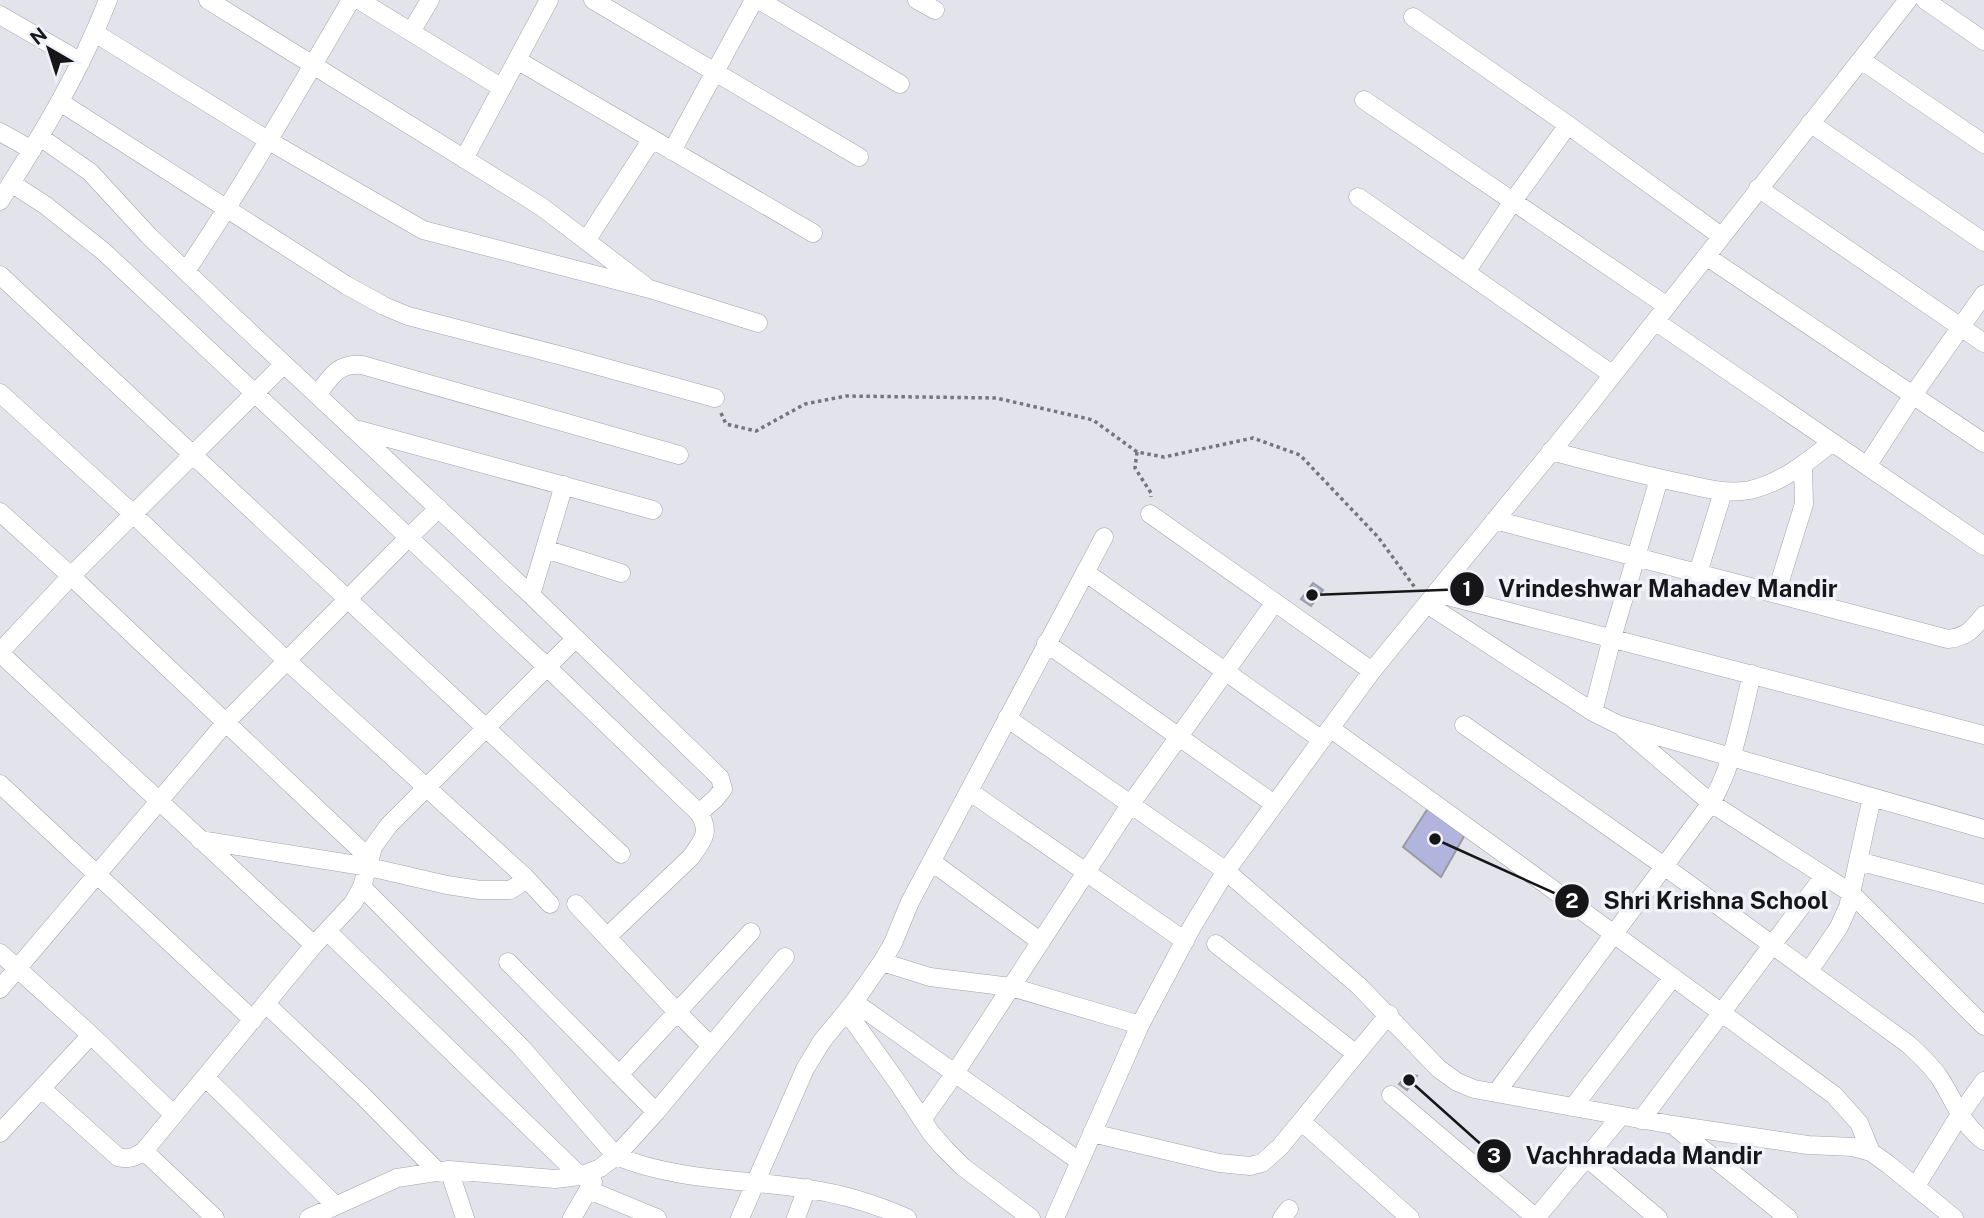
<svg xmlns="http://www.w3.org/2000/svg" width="1984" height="1218" viewBox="0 0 1984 1218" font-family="'Public Sans',sans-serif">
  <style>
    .building { fill: #b1b5de; stroke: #9a9ba2; stroke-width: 2 }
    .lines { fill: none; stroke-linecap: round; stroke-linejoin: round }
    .minor-casing { stroke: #a2a3aa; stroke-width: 19 }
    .path { stroke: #75757a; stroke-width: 3.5; stroke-dasharray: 3.5 3.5; stroke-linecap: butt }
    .minor { stroke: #fff; stroke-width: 18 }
    .leader { fill: none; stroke: #161619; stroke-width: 2.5 }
    .callout-dot { fill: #161619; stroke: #f0f1f9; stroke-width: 2.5 }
    .mark-label { font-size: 21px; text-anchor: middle; font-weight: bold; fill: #fff }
    .callout-label { font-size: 24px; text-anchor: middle; font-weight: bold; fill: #161619; stroke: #f0f1f9; stroke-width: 7; stroke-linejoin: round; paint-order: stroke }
  </style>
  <rect width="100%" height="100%" fill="#e3e4eb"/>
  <path class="building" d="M1313,583L1323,590L1311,606L1301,599Z
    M1432,802L1467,831L1441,877L1403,847Z
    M1409,1073L1417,1076L1407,1090L1399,1084Z"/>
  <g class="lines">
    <g class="minor-casing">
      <path id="minor" d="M208,0L542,207L644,285
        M359,0L502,88
        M593,0L859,157
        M759,0L900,84
        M917,0L935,10
        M1925,0L1984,41
        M0,15L81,62
        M1413,17L1568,125L1721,236
        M411,32L430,0
        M95,33L269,141L423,230L650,289L758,323
        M517,60L813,233
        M1861,60L1984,144
        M1364,100L1667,306
        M60,102L346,285L384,306L408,316L570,358L715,398
        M1810,123L1984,242
        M0,132L32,150
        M40,137L90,172L149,236L223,307L531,595L712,770L720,778L723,789L715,799L699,813
        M672,151L754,0
        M464,159L549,0
        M11,183L45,205L103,251L547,667L699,813C711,832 703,840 691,857L607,937
        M1758,188L1984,343
        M1358,197L1613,375
        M0,201C41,136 80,72 108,0
        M586,241L652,139
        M1706,256L1984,443
        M186,271C245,183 297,92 351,0
        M1466,272L1513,201L1568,125
        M0,275L621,854
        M1655,321L1984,546
        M0,393L133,514L286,660L525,877L550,904
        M318,394C331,376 338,363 362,365L679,455
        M359,430L653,510
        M1551,451C1596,463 1641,475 1686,484C1707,489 1728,494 1750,490C1781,483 1808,462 1832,442
        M1867,466L1913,395L1984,294
        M0,512L71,576L370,859
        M1150,514L1372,671
        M1495,520L1948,639C1967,637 1973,629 1984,615
        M545,549L621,573
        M1085,572L1322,740
        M1698,573L1723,492
        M1436,593L1984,735
        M1776,594L1804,504L1803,466
        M531,595L564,485
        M1427,604L1593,712L1619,725L1984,829
        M1046,643L1274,804
        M0,652L71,576L284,364
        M0,653L314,945
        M1593,712L1612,638L1659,479
        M1007,718L1226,871L1359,986L1439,1069L1457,1082L1474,1089L1673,1125L1808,1145L1853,1147L1871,1152L1889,1165L1954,1218
        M1464,725L1664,866L1908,1044C1919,1054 1930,1064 1939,1077C1955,1101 1960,1123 1984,1141
        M1330,728L1518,864L1834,1095L1859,1123L1871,1152
        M1624,729L1711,803L1851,893L1984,1026
        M0,784L253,1020
        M969,791L1185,941
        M200,840L369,867L447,885L480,890H510L518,885L525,877
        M1858,861L1984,894
        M932,862L1041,942
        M362,887L521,1047L616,1156C677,1181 744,1179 808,1189C843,1194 875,1204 907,1218
        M576,904L677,1012L711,1046
        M327,931L580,1176
        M1216,944L1356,1054
        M0,953L91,1035L173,1114
        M508,962L656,1112
        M882,962L930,977L1011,987L1140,1025
        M1809,971L1839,927L1848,907L1872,797
        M0,989L226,722L409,537L439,508
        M854,1002L1079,1161
        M266,1004L363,1096L437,1171
        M847,1012L900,1086L931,1133L944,1148L963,1167L1031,1218
        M619,1075L751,932
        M205,1077L335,1205
        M42,1089L118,1157C129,1160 135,1157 144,1151L314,945L353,903L362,887L373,847L389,825L576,638
        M1496,1093L1711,803C1734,764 1741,718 1752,674
        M1391,1095L1536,1218
        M1573,1107L1673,977
        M922,1120L955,1073L1130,805L1275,602
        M1641,1120L1824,876
        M1302,1122L1410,1218
        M1674,1126L1788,1218
        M0,1133L91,1035
        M1092,1133L1219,1163L1250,1166L1262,1163L1280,1147L1389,1014
        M144,1151L215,1218
        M1587,1158L1658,1218
        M449,1170L465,1218
        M1916,1186L1959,1116L1984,1081
        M589,1190L657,1218
        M309,1218L397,1178L449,1170L555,1179L580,1176L600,1168L616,1156L656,1112L785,957
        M572,1218L593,1182
        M740,1218L805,1069L822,1041L854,1002L882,962L893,943L910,902L1104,537
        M796,1218L807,1188
        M1055,1218L1140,1025L1193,925L1226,871L1372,671L1582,414L1908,0
        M1282,1218L1289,1209
        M1536,1218L1621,1116"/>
    </g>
    <path class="path" d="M721,413L726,424L756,431L805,404L846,396L996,398L1093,420L1137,452L1164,457L1253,438L1300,455L1378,537L1416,589
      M1137,452L1135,468L1151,493V497"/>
    <use href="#minor" class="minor"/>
  </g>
  <path class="leader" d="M1312 595L1467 589M1435 839L1572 901M1409 1080L1494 1156"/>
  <g class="callout-dot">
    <circle cx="1312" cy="595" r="7"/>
    <circle cx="1435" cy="839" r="7"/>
    <circle cx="1409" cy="1080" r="7"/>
    <circle cx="1467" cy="589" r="18"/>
    <circle cx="1572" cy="901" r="18"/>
    <circle cx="1494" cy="1156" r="18"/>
  </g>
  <g class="mark-label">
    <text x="1467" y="596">1</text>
    <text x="1572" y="908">2</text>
    <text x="1494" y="1163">3</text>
  </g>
  <g class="callout-label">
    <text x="1668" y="597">Vrindeshwar Mahadev Mandir</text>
    <text x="1716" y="909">Shri Krishna School</text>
    <text x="1644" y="1164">Vachhradada Mandir</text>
  </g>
  <g transform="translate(49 49) rotate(321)" stroke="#f0f1f9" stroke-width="5" paint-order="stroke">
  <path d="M0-5L12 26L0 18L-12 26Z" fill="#161619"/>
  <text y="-10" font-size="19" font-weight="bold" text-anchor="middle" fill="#161619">N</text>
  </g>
</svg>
